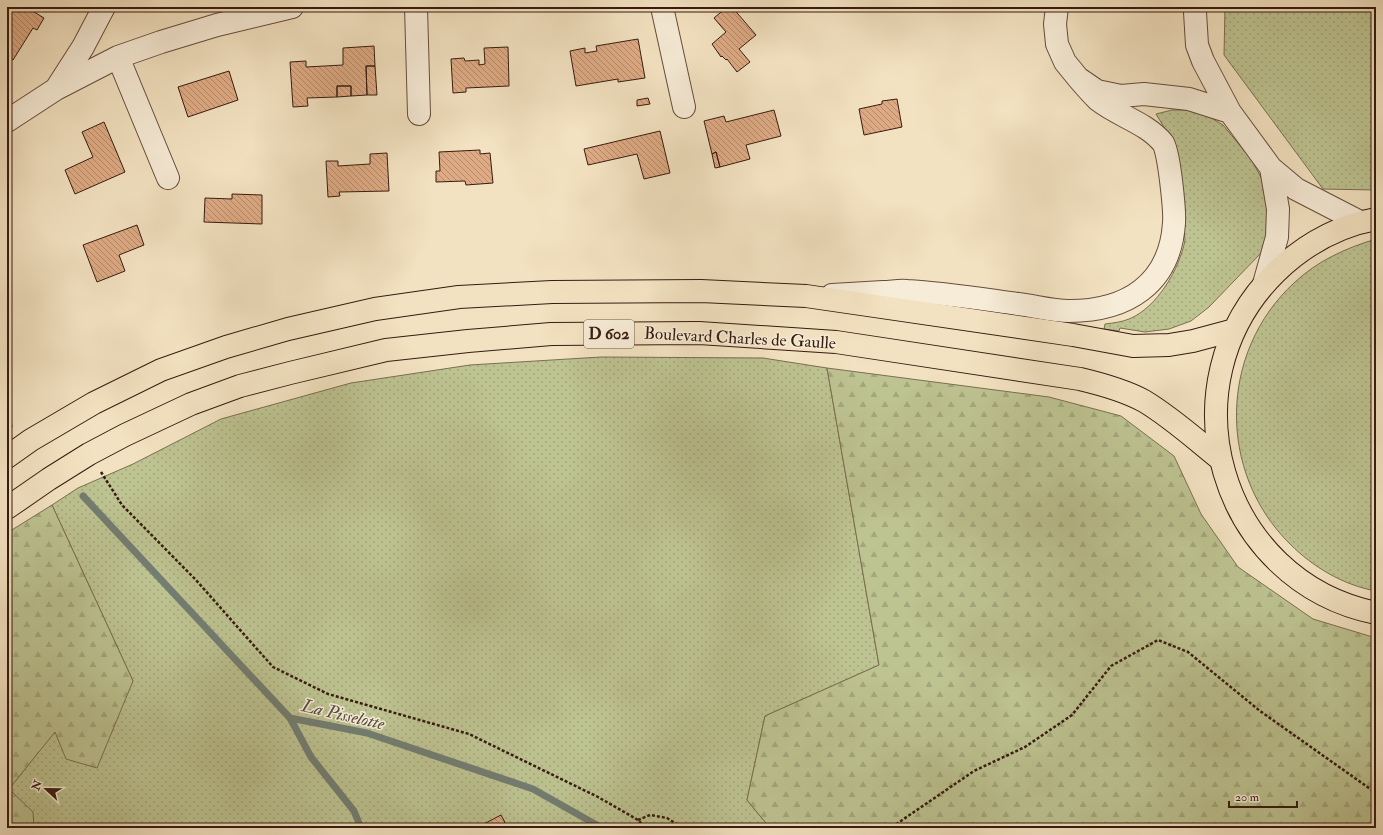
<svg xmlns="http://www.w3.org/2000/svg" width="1383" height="835" viewBox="0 0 1383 835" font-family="'IM FELL Double Pica',serif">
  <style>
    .grass { fill: url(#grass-dots); stroke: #7a6f50 }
    .forest { fill: url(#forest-firs); stroke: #7a6f50 }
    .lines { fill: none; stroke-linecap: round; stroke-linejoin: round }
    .stream { stroke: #737d71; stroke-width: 7 }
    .building { fill: url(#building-back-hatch); stroke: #371b10 }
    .minor-casing { stroke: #664d3c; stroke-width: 24 }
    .major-casing { stroke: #371b10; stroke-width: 24 }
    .path { stroke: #371b10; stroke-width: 2.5; stroke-dasharray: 3 2; stroke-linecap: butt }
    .minor { stroke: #f7ecd7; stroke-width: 22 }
    .major { stroke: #f3e2c1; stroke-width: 22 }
    .labels { text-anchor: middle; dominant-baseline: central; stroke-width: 3; stroke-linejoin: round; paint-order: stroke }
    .shield { fill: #f7ecd7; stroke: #715a4c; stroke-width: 1 }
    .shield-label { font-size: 16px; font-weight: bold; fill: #371b10 }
    .street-label { font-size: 17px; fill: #371b10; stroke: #f7ecd7 }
    .water-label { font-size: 18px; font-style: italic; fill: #554c40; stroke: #f7ecd7 }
  </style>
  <defs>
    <pattern id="grass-dots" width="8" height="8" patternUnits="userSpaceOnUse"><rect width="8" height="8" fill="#bdc391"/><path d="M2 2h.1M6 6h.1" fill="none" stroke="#a3a77c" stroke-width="1.8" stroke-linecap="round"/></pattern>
    <pattern id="forest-firs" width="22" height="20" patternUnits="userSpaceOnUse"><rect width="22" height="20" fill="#bdc391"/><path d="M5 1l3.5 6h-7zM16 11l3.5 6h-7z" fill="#a3a77c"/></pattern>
    <pattern id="building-back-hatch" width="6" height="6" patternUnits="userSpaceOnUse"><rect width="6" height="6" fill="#deab84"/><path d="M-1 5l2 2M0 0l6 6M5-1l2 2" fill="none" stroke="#b58a6b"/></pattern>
  </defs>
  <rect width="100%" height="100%" fill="#f3e2c1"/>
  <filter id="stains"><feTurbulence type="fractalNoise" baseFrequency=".005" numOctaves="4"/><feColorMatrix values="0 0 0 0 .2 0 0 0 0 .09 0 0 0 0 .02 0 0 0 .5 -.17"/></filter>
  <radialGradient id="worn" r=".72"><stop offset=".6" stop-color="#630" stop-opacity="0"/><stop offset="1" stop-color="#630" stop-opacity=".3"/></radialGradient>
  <path class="grass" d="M1225,7H1376V190L1323,189L1224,55Z
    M1172,110H1187L1208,116L1223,125L1251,159L1263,181L1270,228L1261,253L1209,307L1191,321L1169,329L1145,332L1120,328L1119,331L1104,329L1105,324C1113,323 1122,322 1129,319C1157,308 1180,268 1185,240L1177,165L1170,137L1156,114Z
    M1376,239V591C1343,585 1313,567 1290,544C1217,472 1219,352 1294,283C1317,261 1346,248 1376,239Z
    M601,357L763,358L827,368L879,665L765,716L747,800L770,828H34L32,812L9,789L55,731L133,681L52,505L78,488L133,464L221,419L351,383L470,365Z"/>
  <path class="forest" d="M827,368L1049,397L1121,416L1174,456L1201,514L1238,567L1313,619L1376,638V828H770L747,800L765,716L879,665Z
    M52,505L133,681L97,768L66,759L55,732L9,789L33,812L34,828H7V533Z"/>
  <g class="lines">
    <path class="stream" d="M7,425L9,426
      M83,496L290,718L311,757L354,811L361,828
      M290,718L367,733L533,789L602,828"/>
  </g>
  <path class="building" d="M9,7H26L44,18L37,30L33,28L13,60L7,56V19L13,10Z
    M727,7H732L756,35L739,49L750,62L737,72L727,59L726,60L722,56L721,57L712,44L726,32L714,18Z
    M638,39L645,78L618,82V79L576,86L570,51L585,48V53L597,51L596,46Z
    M374,46L375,66H366L367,95L351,96V86H337V97L307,98L308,106L293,107L290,62L306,61V67L343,65V48Z
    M508,47L509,86L466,88V92L453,93L451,59L464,58L465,61L479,60V65L485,64L484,48Z
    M366,66H375L377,95H367Z
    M229,71L238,100L188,117L178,87Z
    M337,86H351V96L337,97Z
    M648,98L650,104L637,106V100Z
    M897,99L902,127L864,135L859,109L882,104V101Z
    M774,110L781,136L746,145L750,159L720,167L716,152L712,154L704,121L724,116L726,122Z
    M104,122L125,172L75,194L65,170L93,157L82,132Z
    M660,131L670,173L644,179L637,154L588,165L584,149Z
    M480,150V154L490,153L493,183L466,185L465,181L436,182V171H440L439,152Z
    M716,152L720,167L715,168L712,154Z
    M387,153L389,191L339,192L340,196L328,197L326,161H338V166L370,164V154Z
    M232,194L262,195V224L204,222L205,198L232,199Z
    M137,225L144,245L119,255L125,271L97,282L83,245Z
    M501,815L508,828H476Z"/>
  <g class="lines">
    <g class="minor-casing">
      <path id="minor" d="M416,7L419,114
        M662,7L684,107
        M1057,7L1055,24L1057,44L1065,62L1078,78L1097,91L1121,96L1144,94L1189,99L1230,112
        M1194,7L1195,12L1197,45L1203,61L1230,112L1271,168L1296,189L1360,222
        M118,57L168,178
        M56,89L83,47L104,7
        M7,121L56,89L118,57L161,42L217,25L292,7
        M1264,284L1277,237L1278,209L1271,168
        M832,295C849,294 866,293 883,292C891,292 899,290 907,291C944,293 981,299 1018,304C1035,306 1052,311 1069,311C1127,311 1170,284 1174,223C1175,212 1169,150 1163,143C1147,123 1118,116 1098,100C1091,93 1084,85 1078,78"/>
    </g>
    <g class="major-casing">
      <path id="major" d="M1376,219C1338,226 1304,245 1276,272C1162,384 1219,581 1376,613
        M7,457L31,440L94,403L161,370L226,347L288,329L375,309L459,297L552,292L701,291L806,296L1073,335L1133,346L1169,345L1193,341L1234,330
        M7,508L49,479L89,454L125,435L191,404L240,386L290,373L386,350L468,341L551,334L699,333L836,342L1080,379C1101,384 1124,390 1144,401C1171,417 1195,439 1220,459"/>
    </g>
    <path class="path" d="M101,472L122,505L195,579L273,667L328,694L469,734L598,797L638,820L646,828
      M638,820L650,815L667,818L683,828
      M887,828L892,827L974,771L1025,747L1072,715L1111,666L1158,640L1188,652L1260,711L1376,793"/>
    <use href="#minor" class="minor"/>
    <use href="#major" class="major"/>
  </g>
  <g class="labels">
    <rect class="shield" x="584" y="320" width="50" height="28" rx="3"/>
    <g class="shield-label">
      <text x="609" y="334">D 602</text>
    </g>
    <g class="street-label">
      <text transform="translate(740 338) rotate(3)">Boulevard Charles de Gaulle</text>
    </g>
    <g class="water-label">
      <text transform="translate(343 715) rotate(13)">La Pisselotte</text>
    </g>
  </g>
  <rect width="1383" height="835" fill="none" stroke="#f3e2c1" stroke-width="24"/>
  <rect x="8" y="8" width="1367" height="819" fill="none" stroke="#371b10" stroke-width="2"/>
  <rect x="12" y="12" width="1359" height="811" fill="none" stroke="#371b10"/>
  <g transform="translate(46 789) rotate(292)" stroke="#f7ecd7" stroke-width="3" paint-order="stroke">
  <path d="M0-3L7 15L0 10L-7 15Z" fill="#371b10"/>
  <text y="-6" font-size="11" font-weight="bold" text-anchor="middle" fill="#371b10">N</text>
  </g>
  <path d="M1229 801v6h68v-6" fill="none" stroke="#371b10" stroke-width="2"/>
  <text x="1235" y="801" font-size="12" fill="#371b10" stroke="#f7ecd7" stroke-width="3" paint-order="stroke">20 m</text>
  <rect width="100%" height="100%" filter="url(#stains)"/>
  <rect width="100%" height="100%" fill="url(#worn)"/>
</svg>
